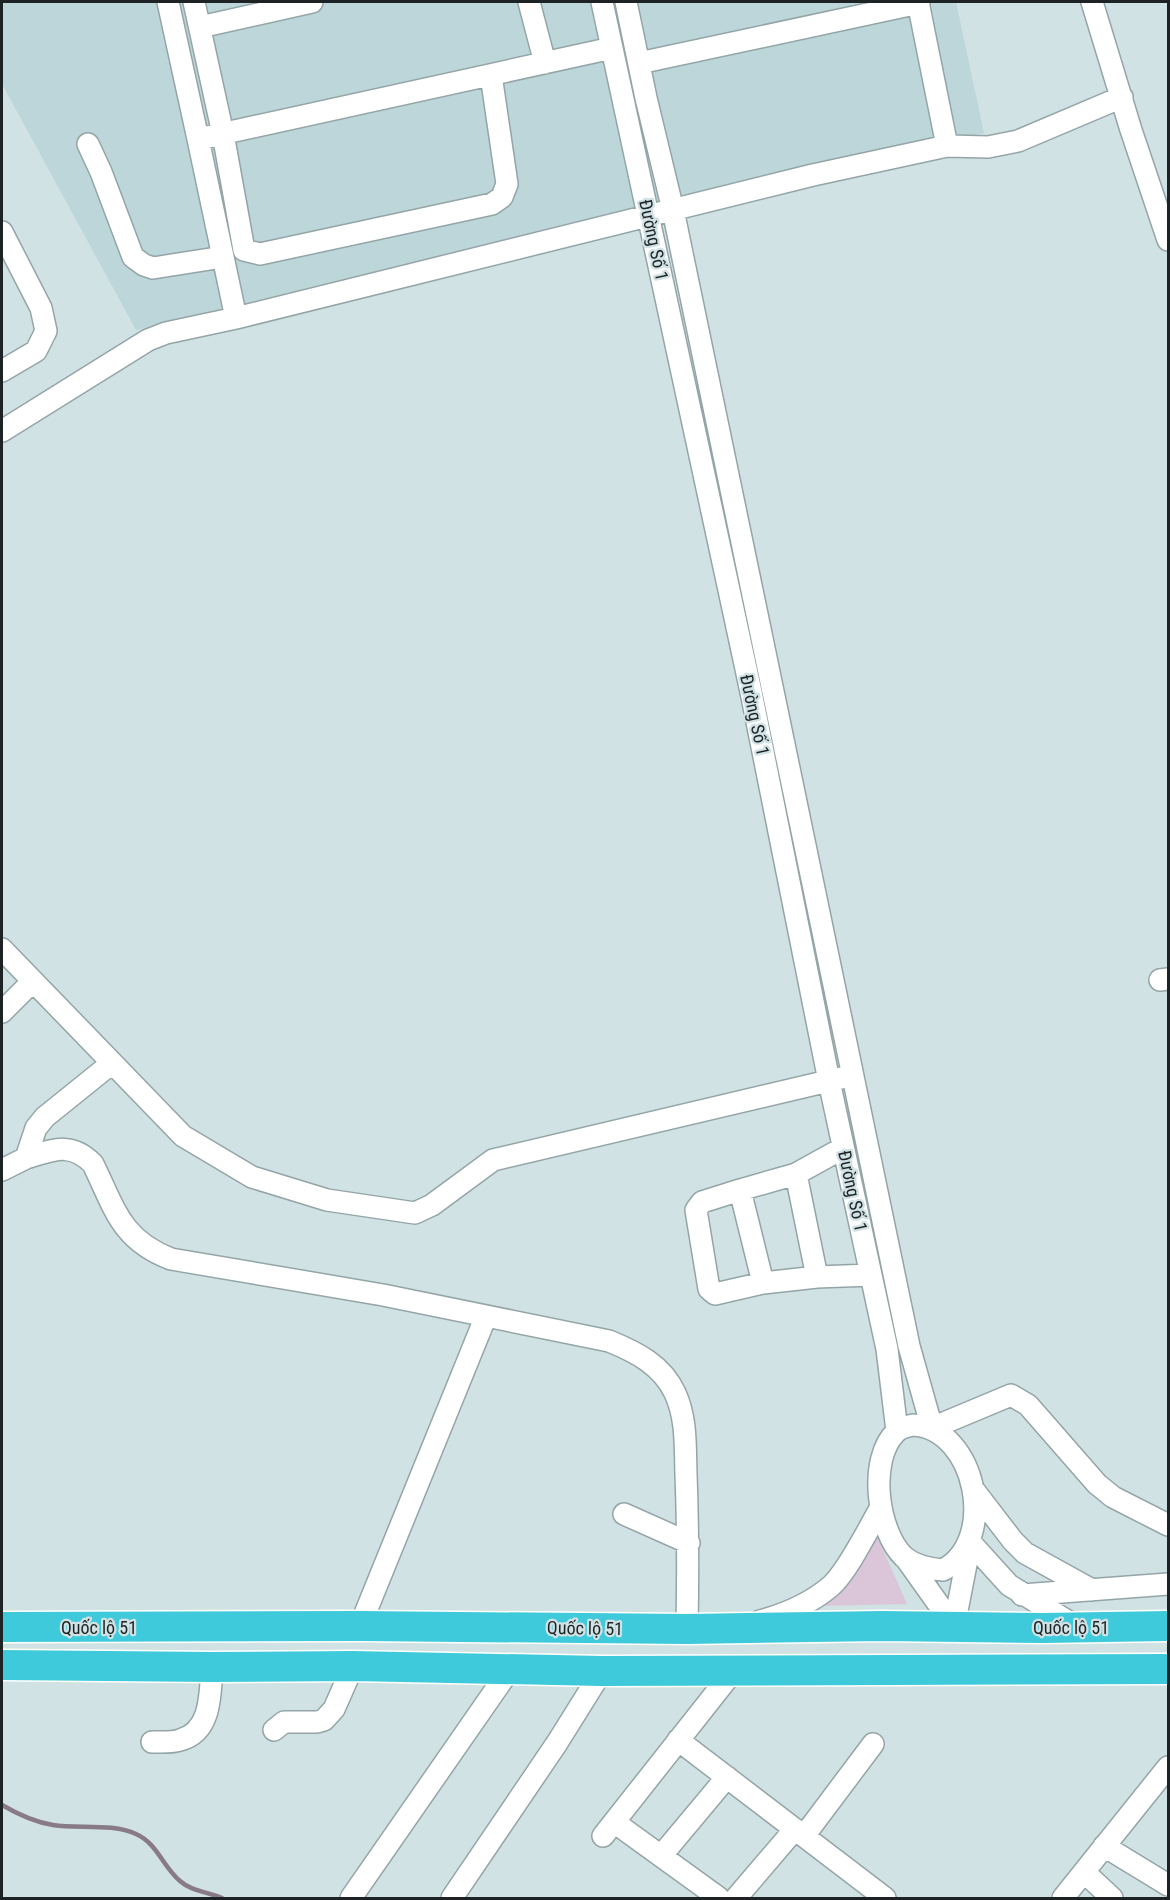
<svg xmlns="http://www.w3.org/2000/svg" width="1170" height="1900" viewBox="0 0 1170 1900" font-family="'Roboto Condensed',sans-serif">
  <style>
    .built { fill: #bcd6d9 }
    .green { fill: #dbc6d9 }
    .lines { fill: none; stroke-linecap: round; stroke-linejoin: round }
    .stream { stroke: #887a89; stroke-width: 4.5 }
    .minor-casing { stroke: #94a5a7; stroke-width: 24 }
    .highway-casing { stroke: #fff; stroke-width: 33 }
    .minor { stroke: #fff; stroke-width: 21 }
    .highway { stroke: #3ecadb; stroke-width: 30 }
    .labels { text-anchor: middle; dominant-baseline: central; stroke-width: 4.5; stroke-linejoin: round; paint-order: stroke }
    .street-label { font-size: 18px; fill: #1d2324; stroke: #d1e2e5 }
  </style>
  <rect width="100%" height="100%" fill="#d1e2e5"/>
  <path class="built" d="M2,2H956L984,133L136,330L2,84Z"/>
  <path class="green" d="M877,1536L907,1604L822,1606Z"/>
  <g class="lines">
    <path class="stream" d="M2,1805C19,1815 34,1822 53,1825C78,1829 113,1823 136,1834C157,1843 163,1867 180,1881C191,1891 208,1892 222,1898"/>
    <g class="minor-casing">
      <path id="minor" d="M168,2L198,139
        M194,2L223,134L244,250L260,254L492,204L502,197L507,184L491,75
        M529,2L545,63
        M602,2L751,692L829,1081L887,1349L897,1431
        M626,2L646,98L673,210L909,1346L932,1428
        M918,2L947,146
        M1092,2L1131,130L1168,240
        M200,27L312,2
        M639,63L919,3
        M88,144L101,172L133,257L144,265L153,268L223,257
        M2,232L41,308L46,331L36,351L2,371
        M236,318L198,139L612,48
        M2,431L148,340L166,333L236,318L813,175L947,146L988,147L1018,141L1122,97
        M2,949L183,1136L252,1177L327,1200L415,1213L432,1205L493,1160L841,1078
        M1160,980L1168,979
        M2,1012L33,981
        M843,1148L796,1174L740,1190L763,1283L817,1277L871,1275
        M26,1158C53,1150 71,1141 93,1164C115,1209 121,1240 171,1259L383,1295L609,1341C636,1352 662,1365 675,1393C687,1419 685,1447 686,1474C688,1526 688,1577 687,1629
        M2,1170L26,1158L36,1128L45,1117L112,1063
        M796,1174L817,1277
        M740,1190L702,1202L696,1210L709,1289L715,1294L763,1283
        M913,1425C976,1428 999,1541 943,1570C930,1569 915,1566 904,1557C877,1531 868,1459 896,1432C900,1428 908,1426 913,1425Z
        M932,1428L1011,1395L1028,1405L1097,1484L1113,1497L1168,1525
        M973,1489L1013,1541L1025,1553L1092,1590
        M624,1514L689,1543
        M970,1542L1009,1585L1077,1627
        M907,1560L954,1626
        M1022,1595L1168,1584
        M760,1621C786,1614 810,1604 831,1586C847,1572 869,1528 881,1507
        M360,1626L486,1316
        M954,1626L969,1549
        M274,1730L284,1722H317L324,1720L334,1709L353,1666
        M678,1740L885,1898
        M152,1742C161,1742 172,1743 180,1740C212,1732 210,1693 212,1667
        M614,1822L719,1898
        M603,1836L734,1670
        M804,1836L873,1744
        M1104,1846L1168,1885
        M661,1856L727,1777
        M1084,1872L1112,1898
        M351,1898L510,1669
        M452,1898L557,1743L602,1671
        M736,1898L795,1829
        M1063,1898L1168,1767"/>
    </g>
    <g class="highway-casing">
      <path id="highway" d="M2,1627L360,1626L687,1629L882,1626L1043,1628L1168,1626
        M2,1665L212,1667L353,1666L602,1671L1168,1669"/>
    </g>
    <use href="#minor" class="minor"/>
    <use href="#highway" class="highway"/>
  </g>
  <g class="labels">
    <g class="street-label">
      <text transform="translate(654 240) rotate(78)">Đường Số 1</text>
      <text transform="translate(755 715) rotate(78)">Đường Số 1</text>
      <text transform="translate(853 1191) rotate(78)">Đường Số 1</text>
      <text x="99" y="1627">Quốc lộ 51</text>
      <text x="1071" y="1627">Quốc lộ 51</text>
      <text transform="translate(585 1628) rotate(1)">Quốc lộ 51</text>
    </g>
  </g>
  <rect width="1170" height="1900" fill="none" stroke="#1d2324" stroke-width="6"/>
</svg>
